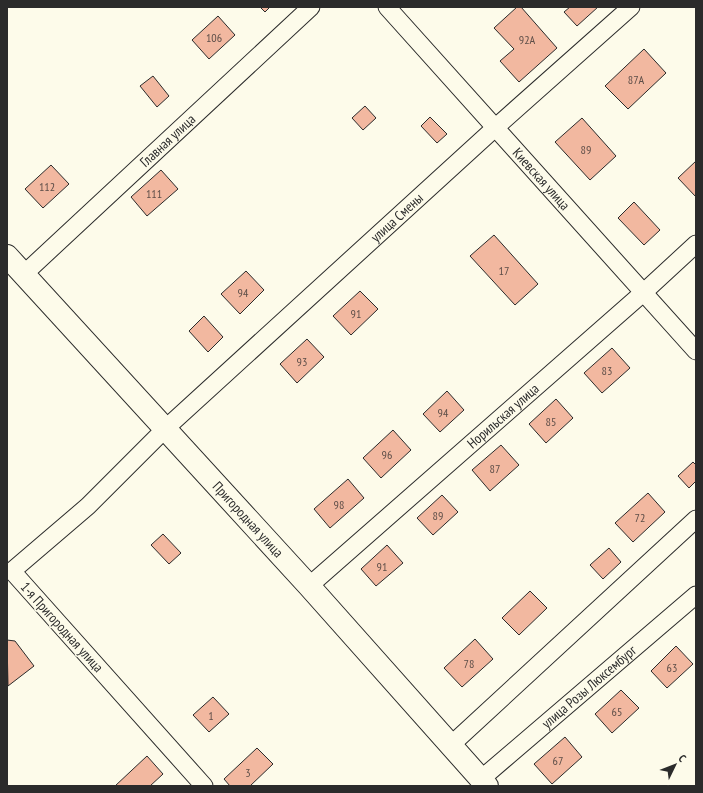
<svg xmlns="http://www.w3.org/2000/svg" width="703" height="793" viewBox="0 0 703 793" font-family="'PT Sans Narrow',sans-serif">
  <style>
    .building { fill: #f2b8a0; stroke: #2b2b2b }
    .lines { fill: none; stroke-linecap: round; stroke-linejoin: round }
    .minor-casing { stroke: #2b2b2b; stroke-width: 19 }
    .highway-casing { stroke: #2b2b2b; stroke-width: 24 }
    .minor { stroke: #fdfbea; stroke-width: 17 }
    .highway { stroke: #fdfbea; stroke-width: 22 }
    .labels { text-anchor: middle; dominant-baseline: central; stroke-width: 3; stroke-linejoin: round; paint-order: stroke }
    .number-label { font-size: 12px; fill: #5d4e48 }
    .street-label { font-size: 14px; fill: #2b2b2b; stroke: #fdfbea }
  </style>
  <rect width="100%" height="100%" fill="#fdfbea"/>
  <path class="building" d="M260,7H270L265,12Z
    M517,7H521L557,48L519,82L500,61L514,49L494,28Z
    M570,7H598L577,26L564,12Z
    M218,16L235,35L209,59L192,40Z
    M644,49L666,73L628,109L605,86Z
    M153,76L169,96L157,107L140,86Z
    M365,106L376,118L363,130L352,118Z
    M430,117L447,134L437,143L421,126Z
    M582,118L616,156L590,180L555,142Z
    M696,161V197L678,178Z
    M51,165L69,184L43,208L25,189Z
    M161,170L178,189L147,216L131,197Z
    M634,202L660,230L644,245L618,218Z
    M494,235L538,284L515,305L470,256Z
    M246,271L264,290L240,314L221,294Z
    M360,291L378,309L351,335L333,316Z
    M204,316L223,337L208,352L189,331Z
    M307,339L324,357L297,383L280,364Z
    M612,348L630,368L602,393L584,373Z
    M447,391L464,410L440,432L423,414Z
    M556,399L573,418L546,443L529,424Z
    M393,430L411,450L381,478L363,458Z
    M501,445L519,465L490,491L472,470Z
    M693,462L696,465V481L689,488L678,476Z
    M348,479L364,498L330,528L314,509Z
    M648,493L665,512L633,542L615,523Z
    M442,495L458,512L433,535L417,518Z
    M163,534L181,553L169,564L151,545Z
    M387,545L403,563L376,586L361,569Z
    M609,548L621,562L603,579L590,565Z
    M530,591L547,608L519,635L502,618Z
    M475,639L493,659L462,687L444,668Z
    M7,640L15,641L34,666L8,686Z
    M676,646L693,664L667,688L651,671Z
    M621,690L639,708L612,733L595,714Z
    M213,697L229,714L209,732L193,715Z
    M565,737L582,757L552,784L534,764Z
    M257,748L273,764L250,786H230L224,779Z
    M147,756L163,774L150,786H115Z"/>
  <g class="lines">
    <g class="minor-casing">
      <g id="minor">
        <path id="s1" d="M387,7L696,351"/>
        <path id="s2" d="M24,274L311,7"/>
        <path id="s3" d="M309,586L644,292L696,244"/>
        <path d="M451,745L696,519"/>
        <path id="s4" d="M481,779L696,595"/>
        <path id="s5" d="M204,786L12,571L88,506L165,429L496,127L631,7"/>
      </g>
    </g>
    <g class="highway-casing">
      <g id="highway">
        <path id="s6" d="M7,256L309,586L487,786"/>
      </g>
    </g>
    <use href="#minor" class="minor"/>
    <use href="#highway" class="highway"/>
  </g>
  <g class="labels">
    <g class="number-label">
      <text x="214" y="37">106</text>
      <text x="527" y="39">92А</text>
      <text x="636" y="79">87А</text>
      <text x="586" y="149">89</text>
      <text x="47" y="186">112</text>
      <text x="154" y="193">111</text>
      <text x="504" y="270">17</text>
      <text x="243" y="292">94</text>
      <text x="356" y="313">91</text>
      <text x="302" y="361">93</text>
      <text x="607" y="370">83</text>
      <text x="443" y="412">94</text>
      <text x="551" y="421">85</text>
      <text x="387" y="454">96</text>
      <text x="495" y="468">87</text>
      <text x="339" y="504">98</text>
      <text x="438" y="515">89</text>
      <text x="640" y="517">72</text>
      <text x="382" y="566">91</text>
      <text x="469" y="663">78</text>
      <text x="672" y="667">63</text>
      <text x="617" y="711">65</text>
      <text x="211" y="715">1</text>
      <text x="558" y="760">67</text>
      <text x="248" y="772">3</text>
    </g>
    <g class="street-label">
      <text stroke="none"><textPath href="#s2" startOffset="196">Главная улица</textPath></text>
      <text stroke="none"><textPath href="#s1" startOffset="231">Киевская улица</textPath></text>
      <text stroke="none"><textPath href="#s5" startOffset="811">улица Смены</textPath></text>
      <text stroke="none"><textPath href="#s3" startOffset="258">Норильская улица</textPath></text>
      <text stroke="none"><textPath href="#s6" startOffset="357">Пригородная улица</textPath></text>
      <text transform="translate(62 627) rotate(48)">1-я Пригородная улица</text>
      <text stroke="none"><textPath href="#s4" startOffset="142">улица Розы Люксембург</textPath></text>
    </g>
  </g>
  <rect width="703" height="793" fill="none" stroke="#2b2b2b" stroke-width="16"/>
  <g transform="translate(675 765) rotate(47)" stroke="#fdfbea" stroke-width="3" paint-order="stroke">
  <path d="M0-3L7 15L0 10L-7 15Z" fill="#2b2b2b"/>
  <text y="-6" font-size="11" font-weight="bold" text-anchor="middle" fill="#2b2b2b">С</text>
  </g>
</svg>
